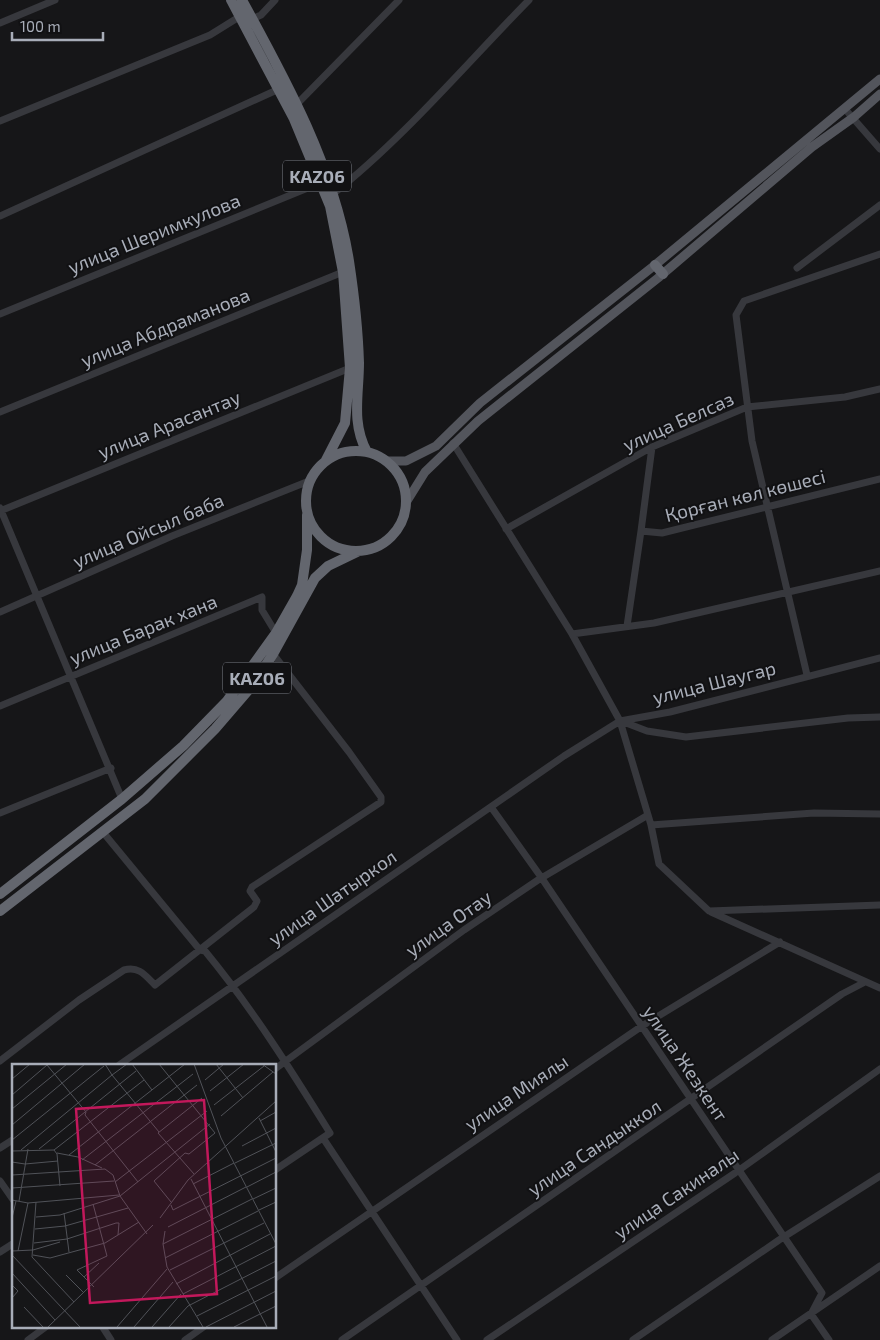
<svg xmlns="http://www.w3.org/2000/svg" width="880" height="1340" viewBox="0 0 880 1340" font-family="'Exo 2',sans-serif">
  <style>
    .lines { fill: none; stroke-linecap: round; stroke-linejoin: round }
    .minor { stroke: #37383d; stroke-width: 7 }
    .major { stroke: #53555c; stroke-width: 9 }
    .highway { stroke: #63666e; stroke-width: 10 }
    .labels { text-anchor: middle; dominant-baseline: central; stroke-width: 4; stroke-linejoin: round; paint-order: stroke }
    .shield { fill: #111113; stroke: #7b7e86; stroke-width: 1 }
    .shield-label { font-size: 18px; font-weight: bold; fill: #a8adb8 }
    .street-label { font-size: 19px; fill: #a8adb8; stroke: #111113 }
    .inset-road { fill: none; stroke: #505258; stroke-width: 1 }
    .view { fill: #c2185b; fill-opacity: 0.15; stroke: #c2185b; stroke-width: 2.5 }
    .inset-edge { fill: none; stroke: #a8adb8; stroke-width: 2.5 }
  </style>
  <rect width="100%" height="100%" fill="#161618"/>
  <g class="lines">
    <path class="minor" d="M252,19L261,15L275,0
      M0,23L55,0
      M297,104L399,0
      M845,109L880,149
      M0,121L210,35L239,17
      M333,194C403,139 466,64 529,0
      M0,216L279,89
      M797,268L880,205
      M0,314L320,183
      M0,412L343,272
      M453,443L572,634L620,721L651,825L659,864L709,911L880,905
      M652,447L641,531L662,533L880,479
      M0,508L122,799
      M0,511L350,368
      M506,529L652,447L747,407L845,397L880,389
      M0,612L172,536L309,481
      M627,626L641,531
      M572,634L654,623L880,571
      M807,675L752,441L736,315L744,301L880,254
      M0,706L262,597V610L276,633
      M621,721L647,731L686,737L848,718L880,717
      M491,807L541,877L822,1293L811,1314L829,1340
      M0,813L111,768
      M651,825L814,813L880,814
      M102,831L200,950L205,951C252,1008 291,1070 330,1133L275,1170
      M711,912L880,988
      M0,1061L79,1000L124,970C139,966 145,975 155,985L254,907L257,901L250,891L252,887L381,802V797L349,752L273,654
      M119,1065L564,756L620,721L670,712L880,658
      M275,1069L464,930L538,880L648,815
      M323,1138L457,1340
      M0,1148L14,1139
      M0,1181L14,1201
      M0,1252L14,1243
      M275,1278L642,1026L780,942
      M102,1326L111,1340
      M28,1340L47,1326
      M185,1340L205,1326
      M342,1340L842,994L865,982
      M487,1340L735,1173L880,1069
      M633,1340L779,1240L880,1176
      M772,1340L880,1266"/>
    <path class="major" d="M387,461H406L436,446L480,403L655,265L880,79
      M407,501L425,472L478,421L658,278L812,147L854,117L880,94"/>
    <path class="highway" d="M231,0L294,119L330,206L343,272L350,368L345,423L326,460
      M242,0C287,82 334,168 349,261C354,294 358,329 359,363C359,394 351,423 367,452
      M655,265L663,274
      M306 501a50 50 0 1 1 100 0a50 50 0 1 1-100 0Z
      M0,894L122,799L183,746L227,701L276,633L297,596L302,585L307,550V515
      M0,911L145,799L215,729L252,686L273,654L315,578L328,566L357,552"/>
  </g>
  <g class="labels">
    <g class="shield">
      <rect x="283" y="160.5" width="68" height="31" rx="4"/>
      <rect x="223" y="662.5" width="68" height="31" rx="4"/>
    </g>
    <g class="shield-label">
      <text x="317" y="176">KАZ06</text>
      <text x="257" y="678">KАZ06</text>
    </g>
    <g class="street-label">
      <text transform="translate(154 233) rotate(-22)">улица Шеримкулова</text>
      <text transform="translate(165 327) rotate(-22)">улица Абдраманова</text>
      <text transform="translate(678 421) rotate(-24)">улица Белсаз</text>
      <text transform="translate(169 424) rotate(-22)">улица Арасантау</text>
      <text transform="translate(745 495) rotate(-14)">Қорған көл көшесі</text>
      <text transform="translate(148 530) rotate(-23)">улица Ойсыл баба</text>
      <text transform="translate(143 629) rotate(-22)">улица Барак хана</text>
      <text transform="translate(714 682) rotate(-14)">улица Шаугар</text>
      <text transform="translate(332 897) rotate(-35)">улица Шатыркол</text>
      <text transform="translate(448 923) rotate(-35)">улица Отау</text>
      <text transform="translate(686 1063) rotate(56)">улица Жезкент</text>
      <text transform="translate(516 1092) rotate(-34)">улица Миялы</text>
      <text transform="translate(594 1147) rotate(-34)">улица Сандыккол</text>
      <text transform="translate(676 1193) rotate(-34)">улица Сакиналы</text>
    </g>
  </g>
  <g transform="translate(12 1064)">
    <rect width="264" height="264" fill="#161618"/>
    <path class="inset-road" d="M115,0L100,11L147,68M120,0L140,26M147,0L203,69L177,90L173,89L142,117L159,138M182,0L209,74L264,180M204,0L231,34M250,0L264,10M35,1L74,48L73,51L126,118M0,15L18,0M193,16L212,0M198,27L232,0M0,31L35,1M202,41L252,2M0,45L55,0M209,52L261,8M247,54L264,88M248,57L264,48M0,61L73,0M0,76L92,2M230,82L264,64M27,85L124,7M9,86L100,11L93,0M42,86L132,16M0,87L42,86L45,90L48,122M45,89L66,93L90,104M57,91L173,0M70,96L181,10M0,98L13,100L46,97M223,99L264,79M83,101L185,21M182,110L146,69L190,34M0,111L93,105L101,111L108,132L135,170M179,115L255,263M103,118L195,47M181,120L222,99M235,123L264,108M0,124L102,117M241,135L264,124M0,136L16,139L107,131M7,137L16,85M24,138L20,193L62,238M81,140L95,192L65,206L82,223M159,141L161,146L264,94M247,146L264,138M52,149L57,188M24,153L48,151L108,132L198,60M0,154L4,137M148,154L176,116L264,37M156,163L234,123M23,165L53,162L116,144M153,167L151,180L155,203L191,263M22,179L55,175L104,159H107L106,171M151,180L240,135M0,187L21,186L48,178M6,187L16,139M0,191L68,263M21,191L38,194L93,179L127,158M153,194L246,147M158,206L252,159M0,209L43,256M54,211L72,229M72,213L87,199M164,220L258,170M0,221L6,227L0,234M171,230L264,182M12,243L31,263M185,252L264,212M36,263L141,161M105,263L155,205M122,263L161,218M140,263L169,230M157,263L176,242L264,197M194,263L264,227M222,263L264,242"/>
    <path class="view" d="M192,36L205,230L78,239L64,45Z"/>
    <rect width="264" height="264" class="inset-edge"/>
  </g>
  <path d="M12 32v8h91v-8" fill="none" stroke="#a8adb8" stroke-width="2.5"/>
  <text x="20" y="32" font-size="15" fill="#a8adb8" stroke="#111113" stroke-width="4" paint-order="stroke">100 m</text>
</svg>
